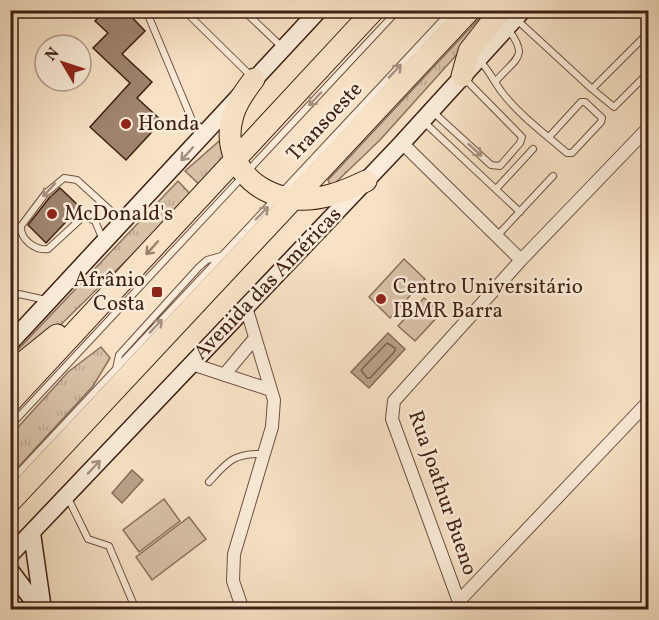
<svg xmlns="http://www.w3.org/2000/svg" width="659" height="620" viewBox="0 0 659 620" font-family="Vollkorn,serif">
  <style>
    .grass { fill: url(#grass-tufts); stroke: #8c705c; stroke-width: 1.5 }
    .pitch { fill: #d8c1a7; stroke: #8c705c; stroke-width: 1.5 }
    .water { fill: #b8a088; stroke: #886c59; stroke-width: 1.5 }
    .lines { fill: none; stroke-linecap: round; stroke-linejoin: round }
    .shore { stroke: #7c604d; stroke-width: 1.5 }
    .building { fill: #9f846f; stroke: #3f1f12; stroke-width: 1.5 }
    .lane-casing { stroke: #6d503f; stroke-width: 8 }
    .street-casing { stroke: #6d503f; stroke-width: 14 }
    .secondary-casing { stroke: #3f1f12; stroke-width: 19 }
    .highway-casing { stroke: #3f1f12; stroke-width: 23 }
    .lane { stroke: #faecd9; stroke-width: 6 }
    .street { stroke: #faecd9; stroke-width: 12 }
    .secondary { stroke: #faecd9; stroke-width: 16 }
    .highway { stroke: #f7e2c5; stroke-width: 21 }
    .oneway { stroke: #a6907f }
    .oneway2 { stroke: #9b806c }
    .poi-dot { fill: #8f2418; stroke: #faecd9; stroke-width: 2 }
    .labels { text-anchor: middle; dominant-baseline: central; stroke-width: 5; stroke-linejoin: round; paint-order: stroke }
    .street-label { font-size: 21px; fill: #3f1f12; stroke: #faecd9 }
    .poi-label { font-size: 21px; fill: #3f1f12; stroke: #faecd9; text-anchor: start }
  </style>
  <defs>
    <pattern id="grass-tufts" width="24" height="20" patternUnits="userSpaceOnUse" patternTransform="scale(1.5)"><rect width="24" height="20" fill="#d8c1a7"/><path d="M3 7l-1-3M5 7V3M7 7l1-3M15 17l-1-3M17 17v-4M19 17l1-3" fill="none" stroke="#baa58f"/></pattern>
  </defs>
  <rect width="100%" height="100%" fill="#f7e2c5"/>
  <filter id="stains"><feTurbulence type="fractalNoise" baseFrequency=".00333" numOctaves="4"/><feColorMatrix values="0 0 0 0 .2 0 0 0 0 .09 0 0 0 0 .02 0 0 0 .5 -.17"/></filter>
  <radialGradient id="worn" r=".72"><stop offset=".6" stop-color="#630" stop-opacity="0"/><stop offset="1" stop-color="#630" stop-opacity=".3"/></radialGradient>
  <path class="grass" d="M486,11H496L380,140L331,187L328,180Z
    M225,136L230,157L202,187L185,171Z
    M178,181L192,196L37,348L11,368V357Z
    M101,347L110,358L93,386L11,475V435L68,372Z"/>
  <path class="pitch" d="M404,259L425,279L390,318L369,297Z
    M424,298L441,313L415,341L398,326Z
    M164,499L180,521L139,552L123,530Z
    M189,517L206,539L152,580L136,557Z"/>
  <path class="water" d="M388,333L405,349L369,388L351,372Z
    M132,470L143,480L122,503L112,493Z"/>
  <g class="lines">
    <path class="shore" d="M387,343L395,348V351L370,378H367L361,370Z"/>
  </g>
  <path class="building" d="M105,10H125L145,31L122,54L152,82L137,98L162,121L126,160L90,127L130,83L93,48L108,33L95,21Z
    M60,188L80,207L46,243L28,225L50,197Z"/>
  <g class="lines">
    <g class="lane-casing">
      <path id="lane" d="M146,10L192,120L204,131
        M243,10L283,48
        M191,17L251,76
        M516,19L592,89L648,33
        M479,60C489,70 493,80 501,91C518,114 545,134 567,153H572L601,122L602,118L585,102H581L549,137
        M496,81C517,57 529,57 508,29
        M592,89L614,107L648,73
        M432,111L491,165L500,166L520,143L522,137L464,78
        M424,122L520,212
        M496,189L533,149
        M282,192L452,10
        M497,236L553,176
        M103,240L95,221L84,216L48,249C35,251 20,239 21,226L46,193L64,178L77,180L122,221
        M10,301L19,294L46,300
        M116,369L119,355L199,267L207,260L221,256
        M10,426L398,10
        M10,482L275,199
        M209,482C228,461 234,453 264,454
        M67,496L88,539L109,546L136,610"/>
    </g>
    <g class="street-casing">
      <path id="street" d="M402,143L521,260
        M192,364L271,390
        M224,375L255,338
        M459,601L648,402
        M243,610L233,581L234,554L272,427L274,400L246,307
        M462,610L392,419L394,401L521,260L648,128"/>
    </g>
    <g class="secondary-casing">
      <path id="secondary" d="M10,343L319,10
        M32,533L43,610
        M10,555L402,143L523,10
        M10,570L40,610"/>
    </g>
    <g class="highway-casing">
      <path id="highway" d="M462,76L469,51L501,10
        M254,79C246,90 237,101 233,115C220,158 252,195 295,199C320,201 343,192 366,181
        M10,373L57,335
        M10,402L374,10
        M10,502L470,10"/>
    </g>
    <use href="#lane" class="lane"/>
    <use href="#street" class="street"/>
    <use href="#secondary" class="secondary"/>
    <use href="#highway" class="highway"/>
  </g>
  <defs><path id="oneway-shaft" d="M-6 0H5M1.5-3L5.5 0L1.5 3" fill="none" stroke-width="1.6" stroke-linecap="round" stroke-linejoin="round" transform="scale(1.5)"/></defs>
  <g class="oneway">
    <use href="#oneway-shaft" transform="translate(395 71) rotate(-47)"/>
    <use href="#oneway-shaft" transform="translate(315 99) rotate(133)"/>
    <use href="#oneway-shaft" transform="translate(475 150) rotate(42)"/>
    <use href="#oneway-shaft" transform="translate(187 154) rotate(132)"/>
    <use href="#oneway-shaft" transform="translate(49 190) rotate(133)"/>
    <use href="#oneway-shaft" transform="translate(262 213) rotate(-46)"/>
    <use href="#oneway-shaft" transform="translate(156 326) rotate(-47)"/>
    <use href="#oneway-shaft" transform="translate(94 467) rotate(-47)"/>
  </g>
  <use class="oneway2" href="#oneway-shaft" transform="translate(152 248) rotate(132)"/>
  <g class="poi-dot">
    <circle cx="126" cy="124" r="6"/>
    <circle cx="52" cy="214" r="6"/>
    <rect x="151" y="286" width="12" height="12" rx="3"/>
    <circle cx="381" cy="299" r="6"/>
  </g>
  <g class="labels">
    <g class="street-label">
      <text transform="translate(325 122) rotate(-47)">Transoeste</text>
      <text transform="translate(268 284) rotate(-46)">Avenida das Américas</text>
      <text transform="translate(442 493) rotate(71)">Rua Joathur Bueno</text>
    </g>
    <g class="poi-label">
      <text x="138" y="124">Honda</text>
      <text x="64" y="214">McDonald's</text>
      <text x="145" y="280" text-anchor="end">Afrânio<tspan x="145" dy="24">Costa</tspan></text>
      <text x="393" y="287">Centro Universitário<tspan x="393" dy="24">IBMR Barra</tspan></text>
    </g>
  </g>
  <rect width="659" height="620" fill="none" stroke="#f7e2c5" stroke-width="36"/>
  <rect x="12" y="12" width="635" height="596" fill="none" stroke="#3f1f12" stroke-width="3"/>
  <rect x="18" y="18" width="623" height="584" fill="none" stroke="#3f1f12" stroke-width="1.5"/>
  <g transform="translate(63 63) rotate(309)"><circle r="28" fill="#faecd9" stroke="#af9a89" stroke-width="1.5"/>
  <path d="M0-4.5L10 22L0 15L-10 22Z" fill="#8f2418"/>
  <text y="-9" font-size="16" font-weight="bold" text-anchor="middle" fill="#3f1f12">N</text>
  </g>
  <rect width="100%" height="100%" filter="url(#stains)"/>
  <rect width="100%" height="100%" fill="url(#worn)"/>
</svg>
